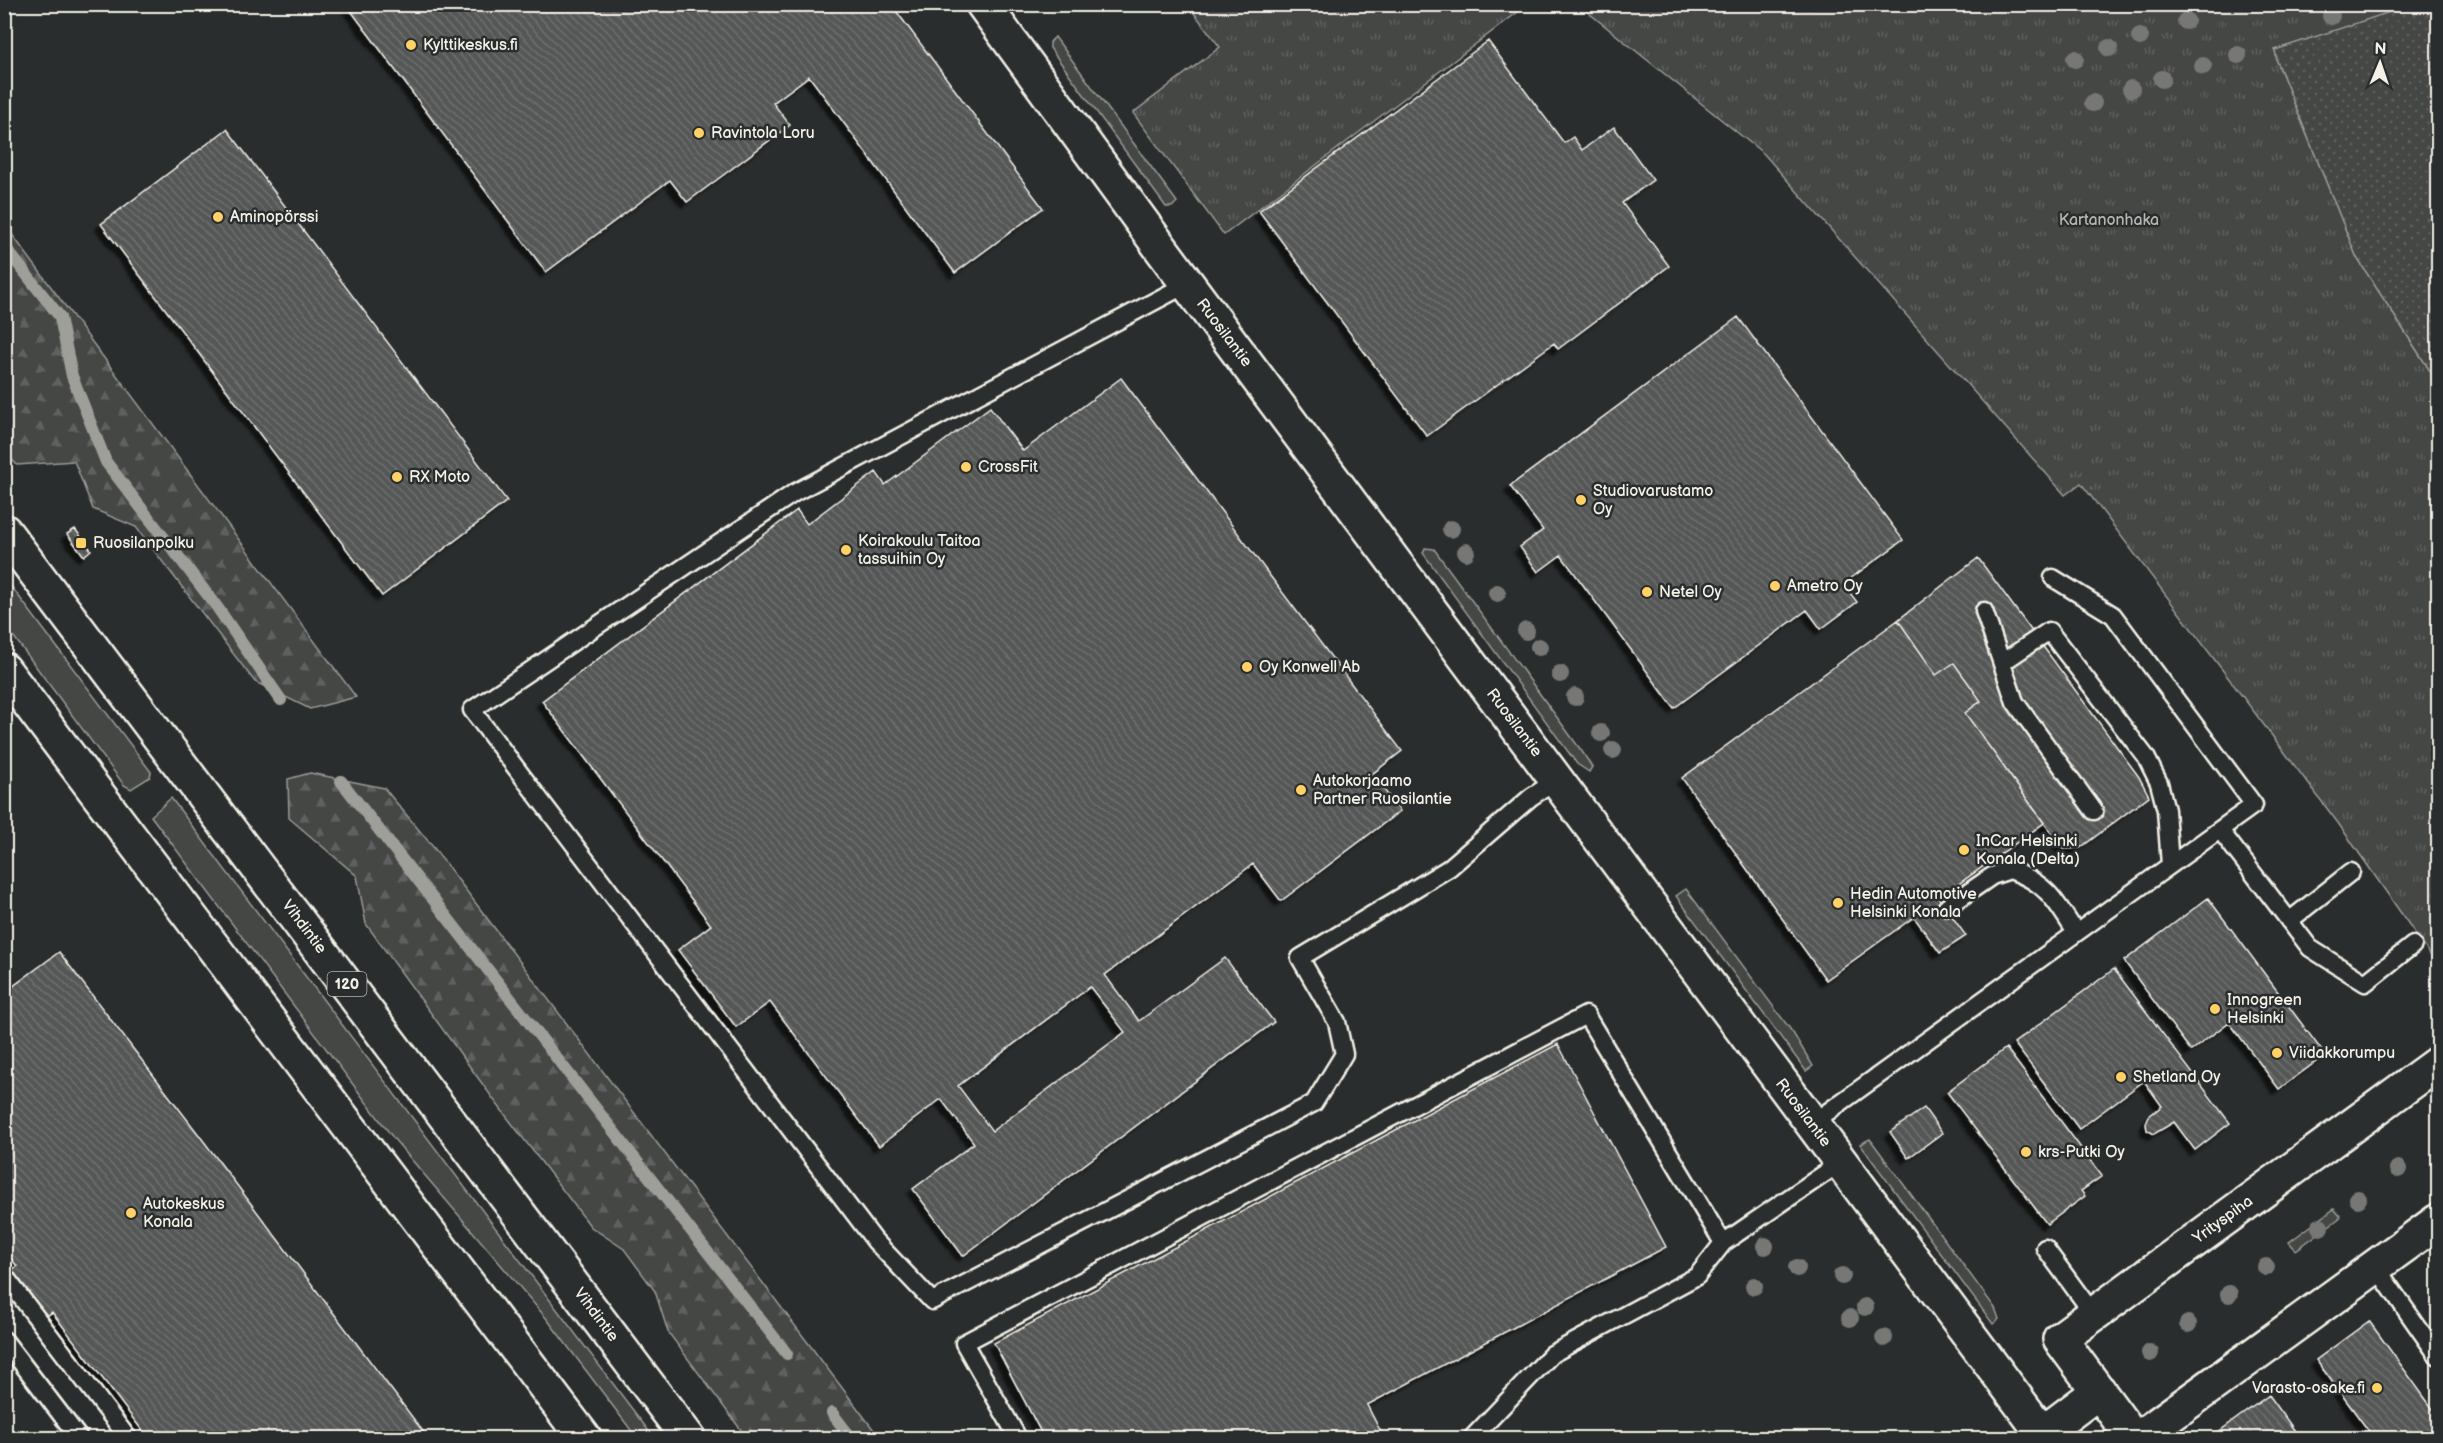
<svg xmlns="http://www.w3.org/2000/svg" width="2443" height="1443" viewBox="0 0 2443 1443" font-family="'Balsamiq Sans',sans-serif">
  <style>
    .grass { fill: #444645; stroke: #9c9c96; stroke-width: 1.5 }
    .forest { fill: url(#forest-firs); stroke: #9c9c96; stroke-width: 1.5 }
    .park { fill: url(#park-tufts); stroke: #9c9c96; stroke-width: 1.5 }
    .garden { fill: url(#garden-dots); stroke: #9c9c96; stroke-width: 1.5 }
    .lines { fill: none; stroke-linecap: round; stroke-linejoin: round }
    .stream { stroke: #9f9f9a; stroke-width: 12 }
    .building { fill: url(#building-back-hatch); stroke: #f4f1e8; stroke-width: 1.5; fill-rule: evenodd; filter: url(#shadow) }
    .service-casing { stroke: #f4f1e8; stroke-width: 21 }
    .minor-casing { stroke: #f4f1e8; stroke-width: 38 }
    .tertiary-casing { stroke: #f4f1e8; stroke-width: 38 }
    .primary-casing { stroke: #f4f1e8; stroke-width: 38 }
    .service { stroke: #2a2d2e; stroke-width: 16 }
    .minor { stroke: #2a2d2e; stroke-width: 33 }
    .tertiary { stroke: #2a2d2e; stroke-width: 33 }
    .primary { stroke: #2a2d2e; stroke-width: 33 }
    .tree { fill: #777875 }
    .poi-dot { fill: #ffd166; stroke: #2a2d2e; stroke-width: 2 }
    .labels { text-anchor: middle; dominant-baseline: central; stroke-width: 5; stroke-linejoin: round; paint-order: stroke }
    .shield { fill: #2a2d2e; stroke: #b7b6b0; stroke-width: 1.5 }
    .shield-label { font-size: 15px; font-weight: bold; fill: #f4f1e8 }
    .poi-label { font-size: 16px; fill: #f4f1e8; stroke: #2a2d2e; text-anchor: start }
    .park-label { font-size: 16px; fill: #b6b5af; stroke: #2a2d2e }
    .street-label { font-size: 16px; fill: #f4f1e8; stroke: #2a2d2e }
  </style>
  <defs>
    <pattern id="forest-firs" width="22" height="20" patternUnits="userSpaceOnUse" patternTransform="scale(1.5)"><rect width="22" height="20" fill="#444645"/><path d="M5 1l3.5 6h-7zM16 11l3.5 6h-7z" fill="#606160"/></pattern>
    <pattern id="park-tufts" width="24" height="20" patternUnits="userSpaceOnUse" patternTransform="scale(1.5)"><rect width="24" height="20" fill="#444645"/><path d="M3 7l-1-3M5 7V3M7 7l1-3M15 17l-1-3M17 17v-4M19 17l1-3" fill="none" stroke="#606160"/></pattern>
    <pattern id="garden-dots" width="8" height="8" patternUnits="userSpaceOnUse" patternTransform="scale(1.5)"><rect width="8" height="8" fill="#444645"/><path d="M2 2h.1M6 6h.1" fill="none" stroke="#606160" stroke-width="1.8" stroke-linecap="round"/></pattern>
    <pattern id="building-back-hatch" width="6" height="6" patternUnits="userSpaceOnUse" patternTransform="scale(1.5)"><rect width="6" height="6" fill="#555756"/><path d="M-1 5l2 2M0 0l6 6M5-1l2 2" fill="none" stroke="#6e706e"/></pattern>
    <filter id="shadow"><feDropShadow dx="-5.5" dy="5.5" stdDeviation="1.5" flood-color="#0009"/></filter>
  </defs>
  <rect width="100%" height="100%" fill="#2a2d2e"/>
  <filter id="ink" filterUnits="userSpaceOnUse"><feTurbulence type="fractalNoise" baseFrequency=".0167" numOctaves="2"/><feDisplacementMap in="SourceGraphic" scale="12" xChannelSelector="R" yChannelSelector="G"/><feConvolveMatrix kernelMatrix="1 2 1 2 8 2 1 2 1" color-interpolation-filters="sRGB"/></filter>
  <g filter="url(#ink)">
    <path class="grass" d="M1055,37L1177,202L1172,207H1166L1050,48V42Z
      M1425,548L1434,549L1583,753L1592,767L1589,772L1577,764L1423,553Z
      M5,578L151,772L150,777L131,789L124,785L5,625Z
      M171,798L654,1438H637L547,1319L394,1139L151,816Z
      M1686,889L1793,1033L1813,1066L1806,1071L1676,896Z
      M1870,1139L1995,1308L1999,1319L1993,1324L1860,1144Z
      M2334,1209L2341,1217L2296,1250L2289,1242Z"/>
    <path class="forest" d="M5,225L356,697L310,709L255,682L136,527L93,509L74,461L17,465L5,452Z
      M310,773L384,788L434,848L880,1438H747L668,1332L655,1291L624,1249L591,1227L497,1104L366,924L357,876L289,818L288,779Z"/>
    <path class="park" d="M1188,5H1527L1224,235L1133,113L1220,47Z
      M1579,5H2414L2275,50L2277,61L2357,258L2438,383V966L2338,823L2081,483L2065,495L1764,154Z"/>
    <path class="garden" d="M2414,4L2438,5V383L2357,258L2277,61L2275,50Z"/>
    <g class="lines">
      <path class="stream" d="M4,246L60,317L72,376L106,462L217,607L281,700
        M341,781L787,1354
        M832,1413L851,1438"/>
    </g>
    <path class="building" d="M346,4H891L1043,208L955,273L809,76L773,103L790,125L722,176L687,202L670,180L546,272Z
      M1488,41L1564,143L1573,137L1582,150L1614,127L1653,180L1622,203L1669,266L1558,349L1554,343L1427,436L1259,211Z
      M227,129L507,501L382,596L101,224Z
      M1738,317L1903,540L1843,584L1857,602L1821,629L1807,610L1674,708L1561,555L1538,572L1520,547L1543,530L1510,486Z
      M1121,378L1402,751L1372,774L1400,811L1281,901L1253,864L1105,975L1139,1021L1225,958L1274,1022L963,1256L913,1189L974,1143L941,1099L879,1146L770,1002L736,1027L678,950L711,925L542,701L797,510L807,524L876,472L885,485L990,407L1023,451ZM1090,987L1125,1032L992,1131L958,1086Z
      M75,529L91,550L84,556L67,534Z
      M1978,558L2139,777L2149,796L2080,848L2063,849L1965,713L1981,701L1954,663L1936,675L1898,620Z
      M1898,620L1936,675L1954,663L1981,701L1965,713L2044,823L1939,898L1966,936L1940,953L1914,917L1826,980L1682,778Z
      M2208,898L2325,1055L2279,1089L2229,1022L2191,1051L2124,961Z
      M59,952L196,1131L428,1438H148L52,1312L42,1320L7,1274L17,1266L4,1249V993Z
      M2114,969L2230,1123L2195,1150L2174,1122L2154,1134L2147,1130L2146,1123L2149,1116L2162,1106L2144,1081L2079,1129L2014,1043Z
      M1558,1044L1666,1247L1367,1405L1384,1438H1044L994,1343Z
      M2006,1048L2102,1176L2081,1191L2085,1196L2047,1224L1947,1092Z
      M1924,1108L1942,1133L1908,1158L1890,1132Z
      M2369,1321L2438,1416V1438H2374L2316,1360Z
      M2269,1395L2300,1438H2210Z"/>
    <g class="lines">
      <g class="service-casing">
        <path id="service" d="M1187,284L794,493L472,710L875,1241L932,1301L1314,1103L1344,1054L1337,1022L1300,958L1449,868L1531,797L1557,780
          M1984,611L2015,702L2094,811
          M2003,662L2049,631L2146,757L2159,783L2166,810L2170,865
          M2220,830L2310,948L2365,983L2413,945
          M1947,907L1992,876L2010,870C2047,883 2056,901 2076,933
          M2289,921L2351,872
          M1811,1124L2254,805L2113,615L2053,578
          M2045,1248L2094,1315
          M2376,1267L2438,1356
          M4,1275L128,1438
          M4,1340L79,1438
          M1018,1438L964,1343L1586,1015L1723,1243
          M1472,1438L1552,1354L1697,1276L1723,1243L1840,1163"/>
      </g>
      <g class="minor-casing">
        <path id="minor" d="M983,4L1163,251L2046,1438
          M2042,1434L2099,1391
          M2133,1438L2060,1339L2438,1063
          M2139,1438L2438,1221"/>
      </g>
      <g class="tertiary-casing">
        <path id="tertiary" d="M2036,1438L2042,1434"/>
      </g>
      <g class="primary-casing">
        <path id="primary" d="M4,531L688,1438
          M4,670L584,1438"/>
      </g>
      <use href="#service" class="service"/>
      <use href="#minor" class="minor"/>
      <use href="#tertiary" class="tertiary"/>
      <use href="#primary" class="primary"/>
    </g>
    <g class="tree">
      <circle cx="2331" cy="16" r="9"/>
      <circle cx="2186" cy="21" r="9"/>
      <circle cx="2140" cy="37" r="9"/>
      <circle cx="2109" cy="48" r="9"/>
      <circle cx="2238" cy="55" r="9"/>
      <circle cx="2075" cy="59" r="9"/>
      <circle cx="2203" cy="66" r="9"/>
      <circle cx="2162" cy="79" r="9"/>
      <circle cx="2131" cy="89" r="9"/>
      <circle cx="2093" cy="103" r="9"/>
      <circle cx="1451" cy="529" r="9"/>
      <circle cx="1466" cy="552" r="9"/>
      <circle cx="1497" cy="593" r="9"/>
      <circle cx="1526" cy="631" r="9"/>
      <circle cx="1539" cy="647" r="9"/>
      <circle cx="1560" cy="674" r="9"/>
      <circle cx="1575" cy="697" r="9"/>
      <circle cx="1601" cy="733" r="9"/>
      <circle cx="1613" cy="750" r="9"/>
      <circle cx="2398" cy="1169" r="9"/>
      <circle cx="2358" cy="1199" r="9"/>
      <circle cx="2320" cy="1227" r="9"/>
      <circle cx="1765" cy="1246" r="9"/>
      <circle cx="2266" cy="1267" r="9"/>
      <circle cx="1797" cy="1268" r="9"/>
      <circle cx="1842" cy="1276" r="9"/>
      <circle cx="1754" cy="1286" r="9"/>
      <circle cx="2229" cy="1294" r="9"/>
      <circle cx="1865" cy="1307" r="9"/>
      <circle cx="1850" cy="1318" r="9"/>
      <circle cx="2188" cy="1324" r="9"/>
      <circle cx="1884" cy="1338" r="9"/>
      <circle cx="2150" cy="1353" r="9"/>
    </g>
  </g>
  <g class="poi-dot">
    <circle cx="411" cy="45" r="6"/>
    <circle cx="699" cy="133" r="6"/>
    <circle cx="218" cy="217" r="6"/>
    <circle cx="966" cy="467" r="6"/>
    <circle cx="397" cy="477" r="6"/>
    <circle cx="1581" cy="500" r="6"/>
    <rect x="75" y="537" width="12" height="12" rx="3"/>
    <circle cx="846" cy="550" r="6"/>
    <circle cx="1775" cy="586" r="6"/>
    <circle cx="1647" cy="592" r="6"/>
    <circle cx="1247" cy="667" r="6"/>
    <circle cx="1301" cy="790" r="6"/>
    <circle cx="1964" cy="850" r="6"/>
    <circle cx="1838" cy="903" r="6"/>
    <circle cx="2215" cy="1009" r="6"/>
    <circle cx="2277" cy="1053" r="6"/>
    <circle cx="2121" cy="1077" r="6"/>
    <circle cx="2026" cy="1152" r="6"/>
    <circle cx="131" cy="1213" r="6"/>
    <circle cx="2377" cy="1388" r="6"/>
  </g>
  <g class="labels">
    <rect class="shield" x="327.5" y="972" width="39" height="24" rx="4.5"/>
    <g class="shield-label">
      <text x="347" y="984">120</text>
    </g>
    <g class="poi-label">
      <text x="423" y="45">Kylttikeskus.fi</text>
      <text x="711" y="133">Ravintola Loru</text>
      <text x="230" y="217">Aminopörssi</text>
      <text x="978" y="467">CrossFit</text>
      <text x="409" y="477">RX Moto</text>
      <text x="1593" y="491">Studiovarustamo<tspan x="1593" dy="18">Oy</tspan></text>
      <text x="858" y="541">Koirakoulu Taitoa<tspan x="858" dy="18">tassuihin Oy</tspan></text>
      <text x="93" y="543">Ruosilanpolku</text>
      <text x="1787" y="586">Ametro Oy</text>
      <text x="1659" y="592">Netel Oy</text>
      <text x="1259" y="667">Oy Konwell Ab</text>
      <text x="1313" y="781">Autokorjaamo<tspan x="1313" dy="18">Partner Ruosilantie</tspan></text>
      <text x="1976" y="841">InCar Helsinki<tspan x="1976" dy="18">Konala (Delta)</tspan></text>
      <text x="1850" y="894">Hedin Automotive<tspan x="1850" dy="18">Helsinki Konala</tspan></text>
      <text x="2227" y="1000">Innogreen<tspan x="2227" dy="18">Helsinki</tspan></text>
      <text x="2289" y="1053">Viidakkorumpu</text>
      <text x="2133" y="1077">Shetland Oy</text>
      <text x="2038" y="1152">krs-Putki Oy</text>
      <text x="143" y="1204">Autokeskus<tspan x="143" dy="18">Konala</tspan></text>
      <text x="2365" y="1388" text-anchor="end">Varasto-osake.fi</text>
    </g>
    <g class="park-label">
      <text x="2109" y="220">Kartanonhaka</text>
    </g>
    <g class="street-label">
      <text transform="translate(1224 333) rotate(53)">Ruosilantie</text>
      <text transform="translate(1514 723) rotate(53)">Ruosilantie</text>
      <text transform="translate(304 927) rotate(53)">Vihdintie</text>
      <text transform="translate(1803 1113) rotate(53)">Ruosilantie</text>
      <text transform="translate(2223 1220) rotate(-36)">Yrityspiha</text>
      <text transform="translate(596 1315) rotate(53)">Vihdintie</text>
    </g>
  </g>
  <rect width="2443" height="1443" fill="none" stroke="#2a2d2e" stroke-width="24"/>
  <rect x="12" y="12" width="2419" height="1419" fill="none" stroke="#f4f1e8" stroke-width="2" filter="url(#ink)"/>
  <g transform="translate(2380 63) rotate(2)" stroke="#2a2d2e" stroke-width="4.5" paint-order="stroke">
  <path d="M0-4.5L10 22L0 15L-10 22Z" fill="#f4f1e8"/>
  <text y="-9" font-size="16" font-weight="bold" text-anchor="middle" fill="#f4f1e8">N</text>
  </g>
</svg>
